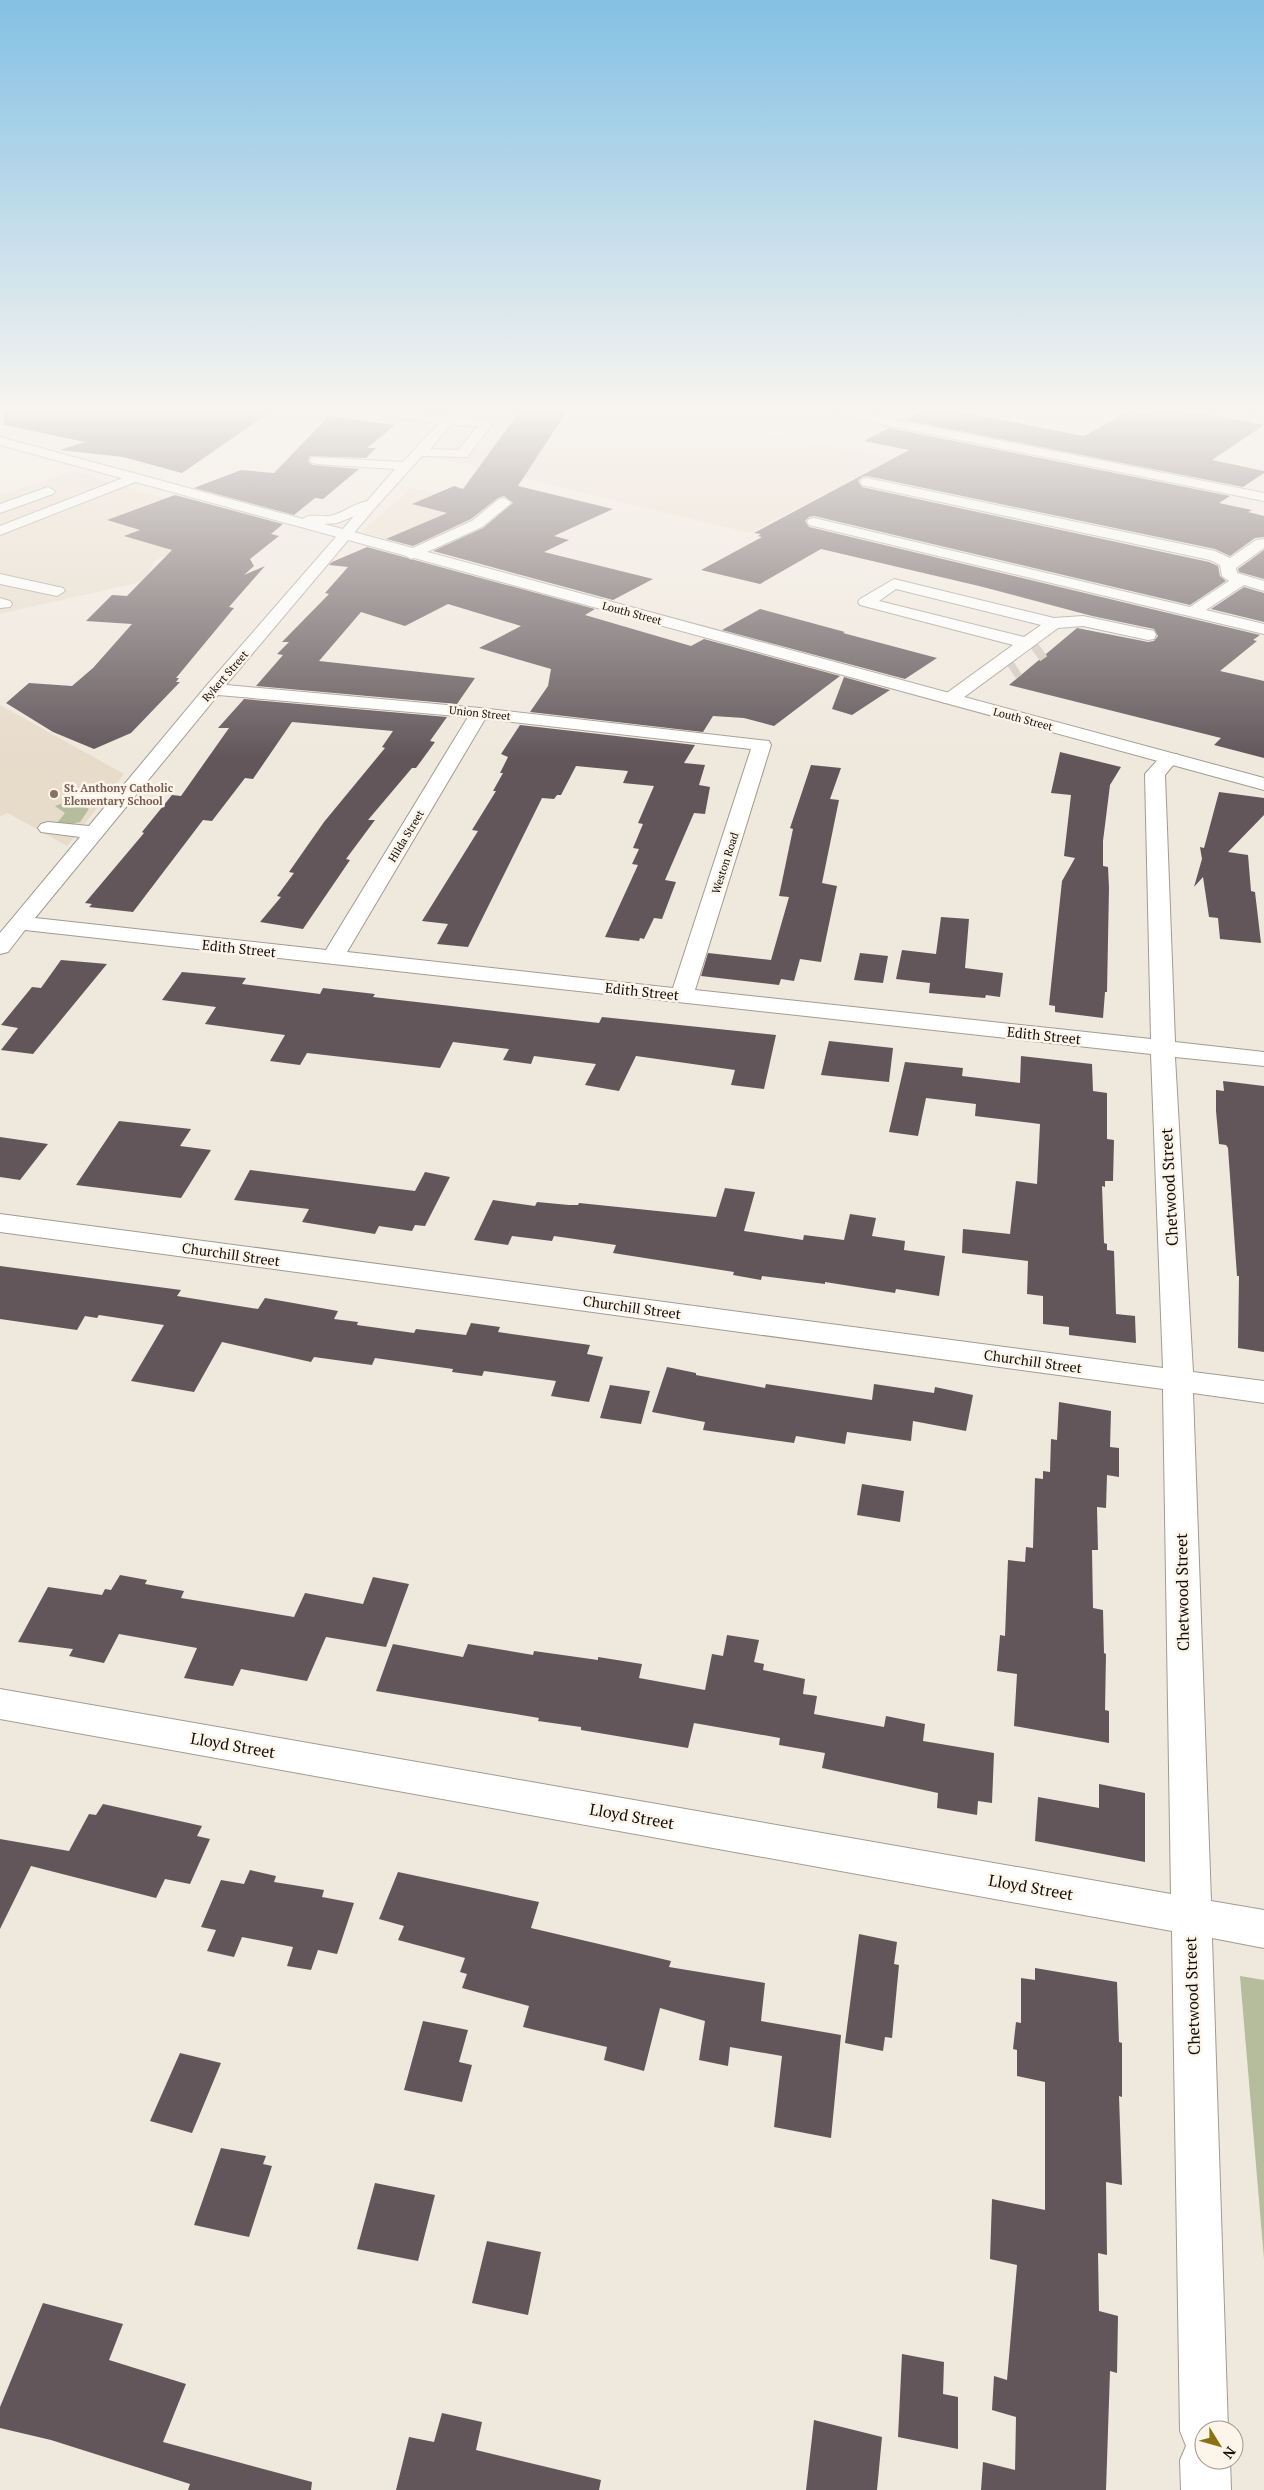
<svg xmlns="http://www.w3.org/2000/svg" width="1264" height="2490" viewBox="0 0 1264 2490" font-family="'PT Serif',serif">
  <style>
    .built { fill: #e7dbca }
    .green { fill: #b5bd9d }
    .building { fill: #62565a }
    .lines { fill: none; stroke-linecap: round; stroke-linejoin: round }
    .minor-tunnel { stroke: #cec7be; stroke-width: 18; stroke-dasharray: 18 9; stroke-linecap: butt }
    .minor-casing { stroke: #a29b91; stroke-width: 2 }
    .major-casing { stroke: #a29b91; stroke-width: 2 }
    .minor { fill: #fff; fill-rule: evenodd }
    .major { fill: #fff; fill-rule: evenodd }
    .education-dot { fill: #8d6e63; stroke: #fdf5ea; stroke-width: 2 }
    .labels { text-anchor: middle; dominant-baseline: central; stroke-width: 5; stroke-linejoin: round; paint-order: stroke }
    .far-street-label { font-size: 11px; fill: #120f0c; stroke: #fdf5ea }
    .far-education-label { font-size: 11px; font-weight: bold; fill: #785e54; stroke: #fdf5ea; text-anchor: start }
    .street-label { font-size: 14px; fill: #120f0c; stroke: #fdf5ea }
    .near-street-label { font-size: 16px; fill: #120f0c; stroke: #fdf5ea }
  </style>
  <rect width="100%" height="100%" fill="#efe8dd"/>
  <path class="built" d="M477,411H649L893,458L750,533L436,457Z
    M75,471L156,496L242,519L154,561L145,581L0,614V495Z
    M411,488L498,510L416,547L361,532Z
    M0,705L124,774L67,846L8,813L0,816Z"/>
  <path class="green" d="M66,802L77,803L89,809L80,822L65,825L57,823L65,813L55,806Z
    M1240,1976L1264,1980V2259Z"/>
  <path class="building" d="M5,411H272L182,473L123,457L60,450L85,442L4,425Z
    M520,411H567L518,486L613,509L554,536L569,540L544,552L653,579L613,600L433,551L483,528L513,503L504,496L498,498L471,519L413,546L386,539L447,513L412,504L454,486L463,489Z
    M922,411H947L987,417L1084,436L1130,411L1149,415L1156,411L1200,413L1264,425L1212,460L1264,471V473L1243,487L905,420Z
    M329,416L395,425L367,448H376L366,458L310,456L308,461L312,465L359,469L323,499L315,498L294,515L194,488L241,470L274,473Z
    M889,428L1230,496L1219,503L1252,510L1248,512L1264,516V537L1255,538L1230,556L1215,549L867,476L862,477L858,481L862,487L1209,562L1218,566L1220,576L1226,581L1190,605L814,516L809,517L805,521L809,527L1260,635L1253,640L1257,641L1220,671L1264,681V758L1214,745L1221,738L1009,685L1077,628L1148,642L1154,641L1158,636L1154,629L1092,616L979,586L821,549L760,584L701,570L762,537L758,536L761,534L754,533L909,450L864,441Z
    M175,495L283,524L271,534L279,536L250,559L254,566L244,575L265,566L229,607L234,608L176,678H179L176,682H180L131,733L94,749L53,732L6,703L29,683L72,686L93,668L132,624L86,621L112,595L127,596L172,550L124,536L140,530L107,520Z
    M367,547L595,609L585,615L691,646L704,639L840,676L774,726L744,718L713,716L703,732L530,712L548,686L551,669L479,648L521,626L448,604L405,626L361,612L319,661L475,678L457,704L256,686L283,655L277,654L289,642H282L329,594L325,593L348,567L329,565L332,562Z
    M1264,550V579L1239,572L1238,569Z
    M1244,587L1264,593V622L1211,609Z
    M760,609L845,632L843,633L937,658L905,679L722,630Z
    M844,677L890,690L852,715L832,709Z
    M244,699L447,717L430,741L435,742L416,768H412L368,820H375L346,859L350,860L303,929L260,922L281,897L277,896L294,873L289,872L324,822L385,748L382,747L393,731L292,722L253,779L245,778L212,821L203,820L133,912L89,907L92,904L85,903L144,833L142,832L172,795L181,796L229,728H218Z
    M520,725L695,745L684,763L705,765L699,785L710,787L705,814L694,813L665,880L676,882L662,919L654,918L644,939L640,938L639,941L605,937L638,865L632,864L639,849L633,848L643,824L638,823L654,786L623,783L628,771L576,766L561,795H557L554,799L542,798L468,947L437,944L448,924L422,921L478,831L472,830L496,791H493L503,773H500L508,757L501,754Z
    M1060,752L1121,767L1110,785L1103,841V866L1108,867L1109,888L1107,992H1105L1103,1018L1055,1012V1006L1049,1005L1062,881L1075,858L1064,856L1071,795L1051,793Z
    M811,765L841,768L830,799L839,800L822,883L837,886L821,962L800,959L794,981L781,979L779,985L701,976L708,953L771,960L789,897L779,896L793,829L790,828Z
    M1219,792L1264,798V815L1228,852L1248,855L1251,891L1255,892L1261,943L1220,939L1218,918L1209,917L1203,877L1194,887L1202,859L1200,847L1204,848Z
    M941,917L969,919L965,968L1003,973L1000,997L986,995L985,998L929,993L930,983L896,979L902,950L936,954Z
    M860,953L888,956L883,983L854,980Z
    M61,960L107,964L33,1054L1,1050L18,1028L1,1025L32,987L41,988Z
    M182,972L246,978L242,984L320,994L323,988L375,994L373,997L599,1023L602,1017L776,1035L764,1089L731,1085L735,1070L636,1056L619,1091L585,1085L596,1064L534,1056L531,1064L503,1060L509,1049L453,1042L440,1068L307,1053L300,1065L270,1061L285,1035L205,1024L216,1007L162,1000Z
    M829,1041L893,1048L889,1082L821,1075Z
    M1021,1056L1092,1064L1093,1091L1107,1093V1139L1114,1140L1113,1181H1105V1187L1102,1186L1104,1243L1107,1244V1250L1114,1251L1116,1314L1135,1316L1136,1343L1069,1335V1327L1043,1324V1296L1027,1294L1028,1261L962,1253L963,1229L1010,1234L1016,1181L1037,1184L1040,1124L975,1116L976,1104L926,1098L918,1136L889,1132L905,1062L963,1068L962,1076L1020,1083Z
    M1223,1081L1264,1086V1352L1238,1348L1239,1276H1237L1228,1148L1226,1145L1219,1144L1216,1111V1090L1224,1091Z
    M119,1121L191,1129L180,1146L211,1150L181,1198L76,1185Z
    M0,1137L48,1144L20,1180L0,1177Z
    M250,1170L415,1191L425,1172L450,1177L425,1226L415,1225L412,1231L379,1226L375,1234L302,1222L309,1209L234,1200Z
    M725,1188L755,1192L744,1231L803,1240L804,1235L844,1240L850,1214L876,1218L872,1236L905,1241L904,1250L945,1256L939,1296L896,1289L895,1293L825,1282V1284L762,1276L761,1280L733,1275L734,1272L613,1253L616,1245L554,1236L552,1241L512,1236L508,1245L474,1240L493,1200L535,1206L537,1202L569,1205H578L579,1203L716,1217Z
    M0,1266L181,1290L177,1296L258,1309L265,1298L338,1311L334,1319L358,1322L357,1325L414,1333L416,1329L466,1335L471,1323L500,1327L498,1332L590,1345L587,1354L603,1357L589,1402L551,1396L556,1381L484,1371L482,1376L452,1372L453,1369L375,1358L372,1365L314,1357L311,1362L222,1342L194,1392L131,1381L164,1325L99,1315L97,1318L85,1316L77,1330L0,1319Z
    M667,1367L696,1373V1375L765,1388L766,1384L872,1400L874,1384L934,1393L935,1387L973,1395L966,1431L913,1421L911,1441L847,1432L845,1444L796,1436L794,1443L703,1430L705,1422L652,1412Z
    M610,1385L650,1391L641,1424L600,1418Z
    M1059,1402L1111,1411L1110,1447L1119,1448V1477L1107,1475L1106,1508L1097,1507L1098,1550H1092L1093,1608L1103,1610L1104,1653L1106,1654L1105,1710L1109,1711V1743L1014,1726L1017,1674L997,1671L1000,1635L1005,1636L1008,1560L1025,1562L1026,1547L1033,1548L1035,1478L1043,1479V1471L1050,1472L1051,1439L1057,1440Z
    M862,1484L904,1491L900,1522L857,1515Z
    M120,1575L147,1580L145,1584L184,1591L181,1598L294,1617L305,1593L363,1604L373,1577L409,1584L386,1647L326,1637L307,1681L241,1669L233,1686L184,1678L197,1648L119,1634L104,1663L69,1656L73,1649L18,1642L48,1587L102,1595L105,1589L111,1590Z
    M727,1635L759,1640L754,1662L764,1664L763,1670L805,1679L803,1694L817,1696L814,1714L884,1727L886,1716L925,1724L923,1741L994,1753L992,1803L978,1801L977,1815L937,1808L938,1793L822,1768L825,1753L779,1745L780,1738L694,1723L688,1748L581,1730V1727L538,1721L539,1718L376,1691L393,1644L463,1657L468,1644L533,1655L534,1651L598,1660V1657L642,1664L639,1678L705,1690L712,1654L723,1656Z
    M1099,1784L1145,1793V1862L1035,1841L1038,1797L1099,1808Z
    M103,1804L202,1826L197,1836L210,1839L190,1884L165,1879L156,1898L31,1866L0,1929V1839L69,1851L89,1814L96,1815Z
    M250,1870L276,1876L274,1882L324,1890L322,1897L354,1903L337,1954L318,1950L311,1970L287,1966L293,1947L242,1937L234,1957L207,1951L216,1930L201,1927L221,1880L244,1884Z
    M398,1872L539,1902L531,1928L671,1961L669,1967L765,1983L761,2021L841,2035L831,2138L774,2127L782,2056L730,2047L728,2066L699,2060L705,2021L660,2008L644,2071L604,2060L607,2047L523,2027L529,2006L462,1988L467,1974L460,1972L465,1958L398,1940L404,1926L379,1919Z
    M859,1934L897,1942L894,1964L899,1965L892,2038L885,2037L883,2051L845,2043Z
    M1035,1968L1117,1982L1119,2042L1122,2043V2097L1119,2096L1122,2185L1106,2182L1107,2255L1098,2253L1099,2311L1118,2316L1117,2373L1110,2371L1106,2490H981L983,2462L1015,2470L1016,2417L992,2410L994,2376L1007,2380L1017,2265L990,2259L992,2199L1045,2210V2082L1017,2076V2050L1013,2049L1016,2022L1021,2023V1978L1035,1980Z
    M423,2021L468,2030L459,2062L472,2065L462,2102L404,2090Z
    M180,2053L221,2063L192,2133L150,2121Z
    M221,2148L266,2156L263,2164L272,2166L249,2237L194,2225Z
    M375,2183L435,2195L418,2261L357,2249Z
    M487,2241L541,2252L528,2315L472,2303Z
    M43,2303L123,2324L109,2360L186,2384L163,2442L312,2482L311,2490H188L190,2484L51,2440L0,2428V2407Z
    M902,2354L944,2362L943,2394L958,2397V2449L898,2437Z
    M442,2413L482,2422L476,2450L601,2480L599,2490H396L409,2437L434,2442Z
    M814,2420L882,2437L877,2490H806Z"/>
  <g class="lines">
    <path class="minor-tunnel" d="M1035,654L1042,649
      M1011,671L1017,667"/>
    <g class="minor-casing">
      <path id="minor" d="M372,411H399L445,417L450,411H463L458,418L487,419L493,423L467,457L422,456L375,508L226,685L480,708L769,741L771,745L695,990L1151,1039L1145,774L1163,754H1177L1179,758L1165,775L1175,1042L1264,1052V1066L1175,1057L1193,1372L1264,1381V1403L1193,1393L1211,1901L1264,1910V1948L1212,1938L1228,2430H1204V2460H1230L1231,2490H1181L1180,2460L1186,2446L1180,2431L1172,1931L0,1719V1689L1171,1894L1163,1389L0,1232V1214L1163,1368L1151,1054L25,930L8,952L0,954V933L80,837L41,832L38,828L41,824L48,822L89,826L108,803L77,799L74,795L77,791L84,789L117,793L207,685L395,469L317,464L312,463L310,460L312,457L403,462L438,424L378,415ZM451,425L478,426L458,450L430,449ZM218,695L468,717L326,950L35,918ZM485,719L751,749L673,988L347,952Z
        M829,411H853L1264,493V501L835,415Z
        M1246,411H1264V417L1248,414Z
        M133,474L138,475L140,478L138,481L0,535V526Z
        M867,478L1215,551L1230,558L1256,540L1264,539V548L1236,568L1237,573L1264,581V591L1244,585L1206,610L1264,624V634L809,525L807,522L809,519L814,518L1190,607L1229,581L1222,576L1220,565L1210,560L862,485L860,482L862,479Z
        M48,487L55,491L53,494L0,513V504Z
        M504,498L511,502L509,505L482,527L416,557L411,559L403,554L406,551L472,521L499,499Z
        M0,574L63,588L65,591L57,596L0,584Z
        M894,579L1054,618L1083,616L1154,631L1156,635L1154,639L1148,640L1083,626L1058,628L956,703H944L941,699L944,695L1013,645L860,605L858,602L860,599ZM896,589L1041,625L1024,637L879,601Z
        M0,598L10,601L12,604L10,607L0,608Z"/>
    </g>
    <g class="major-casing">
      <path id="major" d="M0,437L303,519C310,513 320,517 330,516C345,513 360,498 375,502L377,505L375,508L337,523L324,524L1264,778V790L0,445Z"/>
    </g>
    <use href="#minor" class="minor"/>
    <use href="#major" class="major"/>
  </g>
  <linearGradient id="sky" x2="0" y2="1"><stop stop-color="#83c0e4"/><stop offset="0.54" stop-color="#f8f5f0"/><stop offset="1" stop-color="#f8f5f0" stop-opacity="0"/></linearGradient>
  <rect width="1264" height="759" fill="url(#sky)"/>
  <circle class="education-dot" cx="54" cy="794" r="5"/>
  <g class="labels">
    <g class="far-street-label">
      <text transform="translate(632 613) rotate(15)">Louth Street</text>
      <text transform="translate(225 676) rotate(-49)">Rykert Street</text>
      <text transform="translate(480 713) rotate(6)">Union Street</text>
      <text transform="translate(1023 719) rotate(15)">Louth Street</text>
      <text transform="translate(406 836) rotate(-59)">Hilda Street</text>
      <text transform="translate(725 863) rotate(-72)">Weston Road</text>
    </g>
    <g class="far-education-label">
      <text x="64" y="788">St. Anthony Catholic<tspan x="64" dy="13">Elementary School</tspan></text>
    </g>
    <g class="street-label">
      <text transform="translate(239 948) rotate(6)">Edith Street</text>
      <text transform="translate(642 991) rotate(6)">Edith Street</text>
      <text transform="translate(1044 1035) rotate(6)">Edith Street</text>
      <text transform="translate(231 1254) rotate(8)">Churchill Street</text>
      <text transform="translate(632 1307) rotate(8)">Churchill Street</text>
      <text transform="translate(1033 1361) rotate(8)">Churchill Street</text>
    </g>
    <g class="near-street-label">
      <text transform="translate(1169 1187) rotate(-93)">Chetwood Street</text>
      <text transform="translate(1182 1592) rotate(-91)">Chetwood Street</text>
      <text transform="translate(233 1745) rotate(10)">Lloyd Street</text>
      <text transform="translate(632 1816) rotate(10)">Lloyd Street</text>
      <text transform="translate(1031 1887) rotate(10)">Lloyd Street</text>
      <text transform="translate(1192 1996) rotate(-92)">Chetwood Street</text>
    </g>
  </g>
  <g transform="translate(1219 2445) rotate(127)"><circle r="24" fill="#fdf5ea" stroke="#9f9991"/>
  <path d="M0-4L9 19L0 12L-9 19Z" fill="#8b7214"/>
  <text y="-8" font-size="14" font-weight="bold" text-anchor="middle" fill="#120f0c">N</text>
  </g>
</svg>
